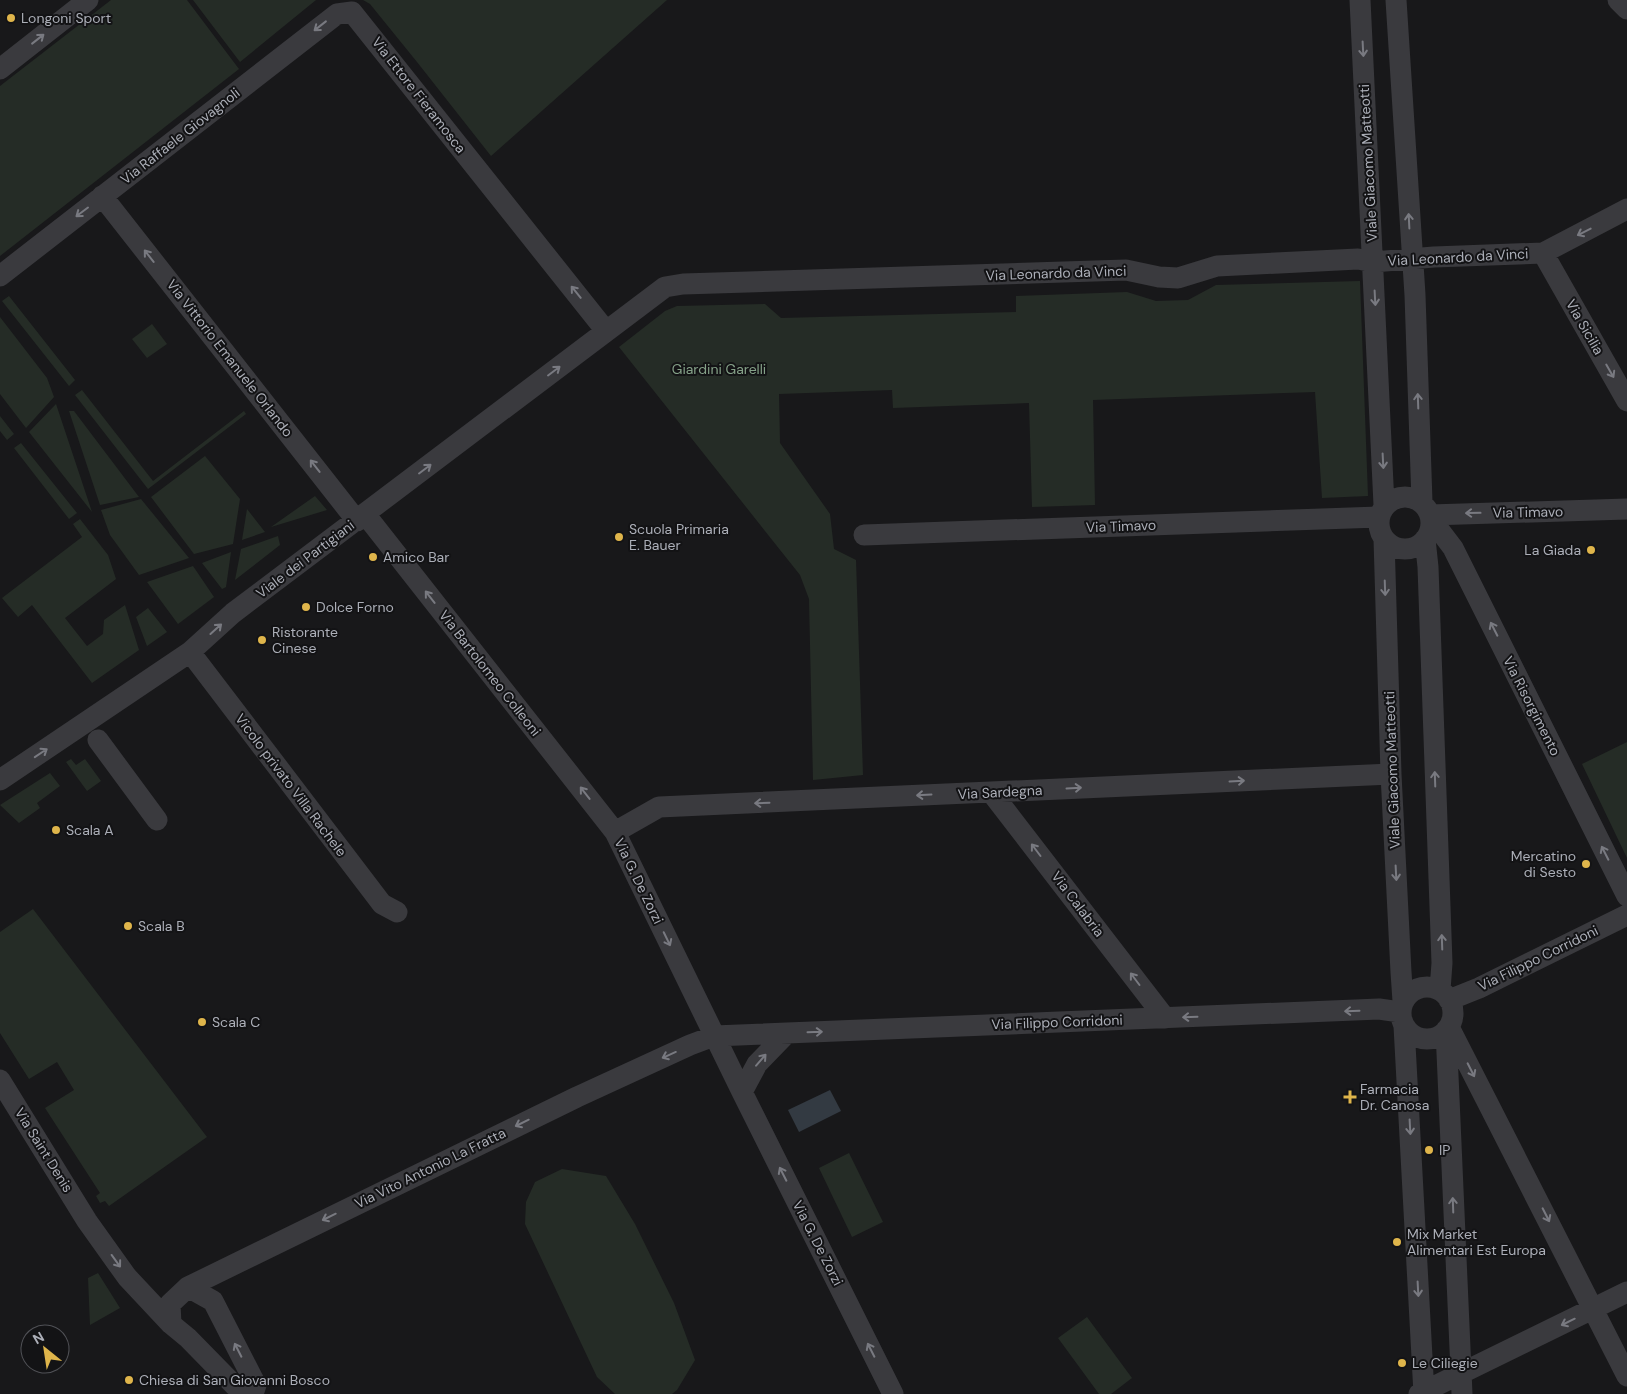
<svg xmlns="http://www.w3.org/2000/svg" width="1627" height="1394" viewBox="0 0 1627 1394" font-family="'DM Sans',sans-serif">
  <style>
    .green { fill: #252c26 }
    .water { fill: #333a42 }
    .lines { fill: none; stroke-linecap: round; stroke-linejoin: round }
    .minor { stroke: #3a3a3e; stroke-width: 21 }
    .oneway { stroke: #797a81 }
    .poi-dot { fill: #dfb54b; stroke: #131315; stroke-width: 2 }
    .labels { text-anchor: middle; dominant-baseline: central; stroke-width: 4; stroke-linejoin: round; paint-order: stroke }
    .poi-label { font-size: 14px; fill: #acafb8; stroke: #131315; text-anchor: start }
    .street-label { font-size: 14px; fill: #acafb8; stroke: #131315 }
    .park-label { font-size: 14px; fill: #85a188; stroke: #131315 }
  </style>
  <rect width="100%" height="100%" fill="#18181a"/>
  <path class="green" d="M111,0H187L239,69L0,256V86Z
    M193,0H316L240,62Z
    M363,0H667L491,156L417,62L370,4Z
    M1360,281L1368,496L1322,498L1315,392L1093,400L1095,505L1032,507L1029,403L893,408L892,390L779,394L780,443L830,514L834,549L856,560L863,775L813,780L809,599L800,575L619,347L665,311L677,306L765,304L781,318L1016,312V296L1127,292L1156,301L1188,300L1216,285Z
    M9,296L75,380L69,386L2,301Z
    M0,317L47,378L54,397L26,428L0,394Z
    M152,324L167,344L147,358L132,339Z
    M82,390L153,481L244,411L246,414L148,489L75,395Z
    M56,404L92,512L29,432Z
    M69,411H74L139,497L100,505Z
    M0,416L14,434L7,440L0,431Z
    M21,443L77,513L69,519L14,448Z
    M205,456L240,499L233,544L194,554L151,497Z
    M315,496L327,510L271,527Z
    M141,499L189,558L139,575L110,535L101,510Z
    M247,509L265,532L242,540Z
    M80,519L108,555L116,579L65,618L87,646L103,634L104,620L125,605L139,650L92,683L32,605L18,617L2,598L82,537L73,524Z
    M278,536L280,545L235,580L241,549Z
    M231,552L226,587L222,589L202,563Z
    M193,566L214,597L178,624L147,582Z
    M148,608L167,632L147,646L136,617Z
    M1627,742V858L1582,764Z
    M71,759L76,765L85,759L101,781L87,791L66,762Z
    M50,773L60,786L37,803L40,808L19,823L0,805Z
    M33,909L207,1137L109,1206L105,1201L100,1203L96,1196L100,1193L45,1108L74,1090L57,1062L29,1079L0,1033V932Z
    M849,1153L883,1222L852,1237L819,1168Z
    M562,1169L606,1176L635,1224L674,1303L695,1360L677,1390L672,1394H615L597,1377L525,1224L526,1202L535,1182Z
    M98,1273L120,1308L90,1325L88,1278Z
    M1087,1317L1132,1378L1111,1394H1099L1058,1338Z"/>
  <path class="water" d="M830,1090L841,1111L799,1132L788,1110Z"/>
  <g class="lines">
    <path class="minor" d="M1360,0L1384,505
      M1396,0L1415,295L1422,502
      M1618,0L1627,9
      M0,69L88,0
      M102,196L357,521
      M1543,253L1627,401
      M0,276L337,14L352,12L606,331
      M1379 523a26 26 0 1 1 52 0a26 26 0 1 1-52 0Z
      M365,514L615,832L742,1092L893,1394
      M1430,515L1627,509
      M1431,519L1453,548L1627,896
      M864,535L1379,517
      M1384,539L1391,774L1401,972L1403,1001
      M1425,539L1428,567L1442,963L1440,990
      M190,652L382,904L397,912
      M98,740L157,820
      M0,780L190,652L233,613L665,287L683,284L1126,270L1159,277L1178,278L1217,266L1358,259L1373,262L1434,257L1543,253L1627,209
      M991,792L1165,1018
      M615,832L659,807L1391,774
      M1401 1013a26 26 0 1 1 52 0a26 26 0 1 1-52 0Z
      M1449,1000L1479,988L1627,915
      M1404,1026L1424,1394
      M1449,1027L1627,1376
      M1446,1030L1462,1394
      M0,1080L87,1221L127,1277L171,1324L188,1338L234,1385L251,1394
      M742,1092L757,1064L787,1033
      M188,1287L213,1301L256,1385L253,1394
      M171,1324L170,1304L188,1287L577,1097L690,1045L714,1036L1379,1009L1400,1012
      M1419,1394L1627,1292"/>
  </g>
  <defs><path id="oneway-shaft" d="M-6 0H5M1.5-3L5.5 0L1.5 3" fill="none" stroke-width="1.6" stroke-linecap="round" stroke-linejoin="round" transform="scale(1.25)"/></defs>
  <g class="oneway">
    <use href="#oneway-shaft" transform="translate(320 26) rotate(142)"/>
    <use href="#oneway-shaft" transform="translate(38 39) rotate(-38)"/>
    <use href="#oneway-shaft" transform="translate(1363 49) rotate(87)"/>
    <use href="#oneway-shaft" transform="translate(82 212) rotate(143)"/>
    <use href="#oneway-shaft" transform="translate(1409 221) rotate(-93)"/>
    <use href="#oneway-shaft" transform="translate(1584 232) rotate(153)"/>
    <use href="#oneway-shaft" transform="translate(149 256) rotate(-128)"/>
    <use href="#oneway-shaft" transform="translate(576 292) rotate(-129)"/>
    <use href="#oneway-shaft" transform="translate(1375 298) rotate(87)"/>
    <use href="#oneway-shaft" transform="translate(554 371) rotate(-37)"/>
    <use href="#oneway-shaft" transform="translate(1610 371) rotate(60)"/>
    <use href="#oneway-shaft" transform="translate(1418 401) rotate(-92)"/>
    <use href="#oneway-shaft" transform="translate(1383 461) rotate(87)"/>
    <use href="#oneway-shaft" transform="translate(315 466) rotate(-128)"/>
    <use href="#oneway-shaft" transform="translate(425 469) rotate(-37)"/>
    <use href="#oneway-shaft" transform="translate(1473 513) rotate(179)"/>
    <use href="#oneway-shaft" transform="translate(1385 588) rotate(88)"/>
    <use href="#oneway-shaft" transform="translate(430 597) rotate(-128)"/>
    <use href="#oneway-shaft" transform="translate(216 629) rotate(-42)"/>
    <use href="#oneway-shaft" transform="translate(1494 629) rotate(-117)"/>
    <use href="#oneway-shaft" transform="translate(41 753) rotate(-34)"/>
    <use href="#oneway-shaft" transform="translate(1435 779) rotate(-92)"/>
    <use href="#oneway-shaft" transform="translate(1237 781) rotate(-3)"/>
    <use href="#oneway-shaft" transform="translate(1074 788) rotate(-3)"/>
    <use href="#oneway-shaft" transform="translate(585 793) rotate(-128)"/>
    <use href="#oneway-shaft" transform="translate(924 795) rotate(177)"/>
    <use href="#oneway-shaft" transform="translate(762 803) rotate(178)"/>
    <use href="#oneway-shaft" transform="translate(1036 850) rotate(-127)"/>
    <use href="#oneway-shaft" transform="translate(1605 853) rotate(-117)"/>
    <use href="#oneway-shaft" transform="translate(1396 873) rotate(87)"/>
    <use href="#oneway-shaft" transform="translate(667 939) rotate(64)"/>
    <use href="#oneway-shaft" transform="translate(1442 942) rotate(-92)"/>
    <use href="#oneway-shaft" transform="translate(1135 979) rotate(-127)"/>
    <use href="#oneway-shaft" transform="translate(1352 1011) rotate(178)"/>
    <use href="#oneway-shaft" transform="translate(1190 1017) rotate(178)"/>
    <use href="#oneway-shaft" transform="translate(815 1032) rotate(-2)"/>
    <use href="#oneway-shaft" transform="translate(669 1055) rotate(156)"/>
    <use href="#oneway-shaft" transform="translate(761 1060) rotate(-49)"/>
    <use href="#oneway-shaft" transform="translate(1471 1070) rotate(63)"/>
    <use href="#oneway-shaft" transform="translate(522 1123) rotate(154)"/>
    <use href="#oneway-shaft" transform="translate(1410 1127) rotate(87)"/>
    <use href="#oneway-shaft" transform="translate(783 1174) rotate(-117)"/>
    <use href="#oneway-shaft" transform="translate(1453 1205) rotate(-92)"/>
    <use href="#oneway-shaft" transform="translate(1546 1215) rotate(63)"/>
    <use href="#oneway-shaft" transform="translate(329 1217) rotate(154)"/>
    <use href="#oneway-shaft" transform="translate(116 1261) rotate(54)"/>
    <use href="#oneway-shaft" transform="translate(1418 1289) rotate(87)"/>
    <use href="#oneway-shaft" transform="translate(1568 1322) rotate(154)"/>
    <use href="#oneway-shaft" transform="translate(238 1350) rotate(-117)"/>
    <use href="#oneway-shaft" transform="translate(871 1350) rotate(-117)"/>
  </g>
  <g class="poi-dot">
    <circle cx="11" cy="18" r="5"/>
    <circle cx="619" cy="537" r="5"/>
    <circle cx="1591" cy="550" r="5"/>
    <circle cx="373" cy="557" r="5"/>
    <circle cx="306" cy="607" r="5"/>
    <circle cx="262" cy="640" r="5"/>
    <circle cx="56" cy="830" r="5"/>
    <circle cx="1586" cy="864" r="5"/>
    <circle cx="128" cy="926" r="5"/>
    <circle cx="202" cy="1022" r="5"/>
    <path d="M1347.5 1089.5h5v5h5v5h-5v5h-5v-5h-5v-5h5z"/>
    <circle cx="1429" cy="1150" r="5"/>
    <circle cx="1397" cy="1242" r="5"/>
    <circle cx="1402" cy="1363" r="5"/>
    <circle cx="129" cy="1380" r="5"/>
  </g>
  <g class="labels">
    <g class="poi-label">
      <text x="21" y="18">Longoni Sport</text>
      <text x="629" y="529">Scuola Primaria<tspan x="629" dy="16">E. Bauer</tspan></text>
      <text x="1581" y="550" text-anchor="end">La Giada</text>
      <text x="383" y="557">Amico Bar</text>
      <text x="316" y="607">Dolce Forno</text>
      <text x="272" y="632">Ristorante<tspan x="272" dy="16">Cinese</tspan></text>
      <text x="66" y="830">Scala A</text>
      <text x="1576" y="856" text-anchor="end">Mercatino<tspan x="1576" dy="16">di Sesto</tspan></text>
      <text x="138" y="926">Scala B</text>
      <text x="212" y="1022">Scala C</text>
      <text x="1360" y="1089">Farmacia<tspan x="1360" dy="16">Dr. Canosa</tspan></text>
      <text x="1439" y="1150">IP</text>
      <text x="1407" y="1234">Mix Market<tspan x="1407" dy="16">Alimentari Est Europa</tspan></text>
      <text x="1412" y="1363">Le Ciliegie</text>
      <text x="139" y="1380">Chiesa di San Giovanni Bosco</text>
    </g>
    <g class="street-label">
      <text transform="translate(419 95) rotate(52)">Via Ettore Fieramosca</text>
      <text transform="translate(180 136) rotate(-38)">Via Raffaele Giovagnoli</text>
      <text transform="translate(1368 163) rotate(-93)">Viale Giacomo Matteotti</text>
      <text transform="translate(1458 257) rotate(-3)">Via Leonardo da Vinci</text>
      <text transform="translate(1056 273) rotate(-2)">Via Leonardo da Vinci</text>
      <text transform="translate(1585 327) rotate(60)">Via Sicilia</text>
      <text transform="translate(230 358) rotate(52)">Via Vittorio Emanuele Orlando</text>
      <text transform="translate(1528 512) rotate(-1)">Via Timavo</text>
      <text transform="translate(1121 526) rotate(-2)">Via Timavo</text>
      <text transform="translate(305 559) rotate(-37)">Viale dei Partigiani</text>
      <text transform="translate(490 673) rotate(52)">Via Bartolomeo Colleoni</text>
      <text transform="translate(1532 706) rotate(63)">Via Risorgimento</text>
      <text transform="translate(1392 770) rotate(-92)">Viale Giacomo Matteotti</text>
      <text transform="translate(291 785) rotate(53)">Vicolo privato Villa Rachele</text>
      <text transform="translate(1000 792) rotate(-3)">Via Sardegna</text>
      <text transform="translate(639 881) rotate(64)">Via G. De Zorzi</text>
      <text transform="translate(1078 904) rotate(53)">Via Calabria</text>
      <text transform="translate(1538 958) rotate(-26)">Via Filippo Corridoni</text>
      <text transform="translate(1057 1022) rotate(-2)">Via Filippo Corridoni</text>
      <text transform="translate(44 1150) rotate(58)">Via Saint Denis</text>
      <text transform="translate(430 1168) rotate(-26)">Via Vito Antonio La Fratta</text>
      <text transform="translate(818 1243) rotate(63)">Via G. De Zorzi</text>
    </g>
    <g class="park-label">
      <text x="719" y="369">Giardini Garelli</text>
    </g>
  </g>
  <g transform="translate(45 1349) rotate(330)"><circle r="24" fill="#131315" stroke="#505156"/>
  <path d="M0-4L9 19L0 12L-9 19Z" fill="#dfb54b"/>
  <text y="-8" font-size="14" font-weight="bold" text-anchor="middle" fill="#acafb8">N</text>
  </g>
</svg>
